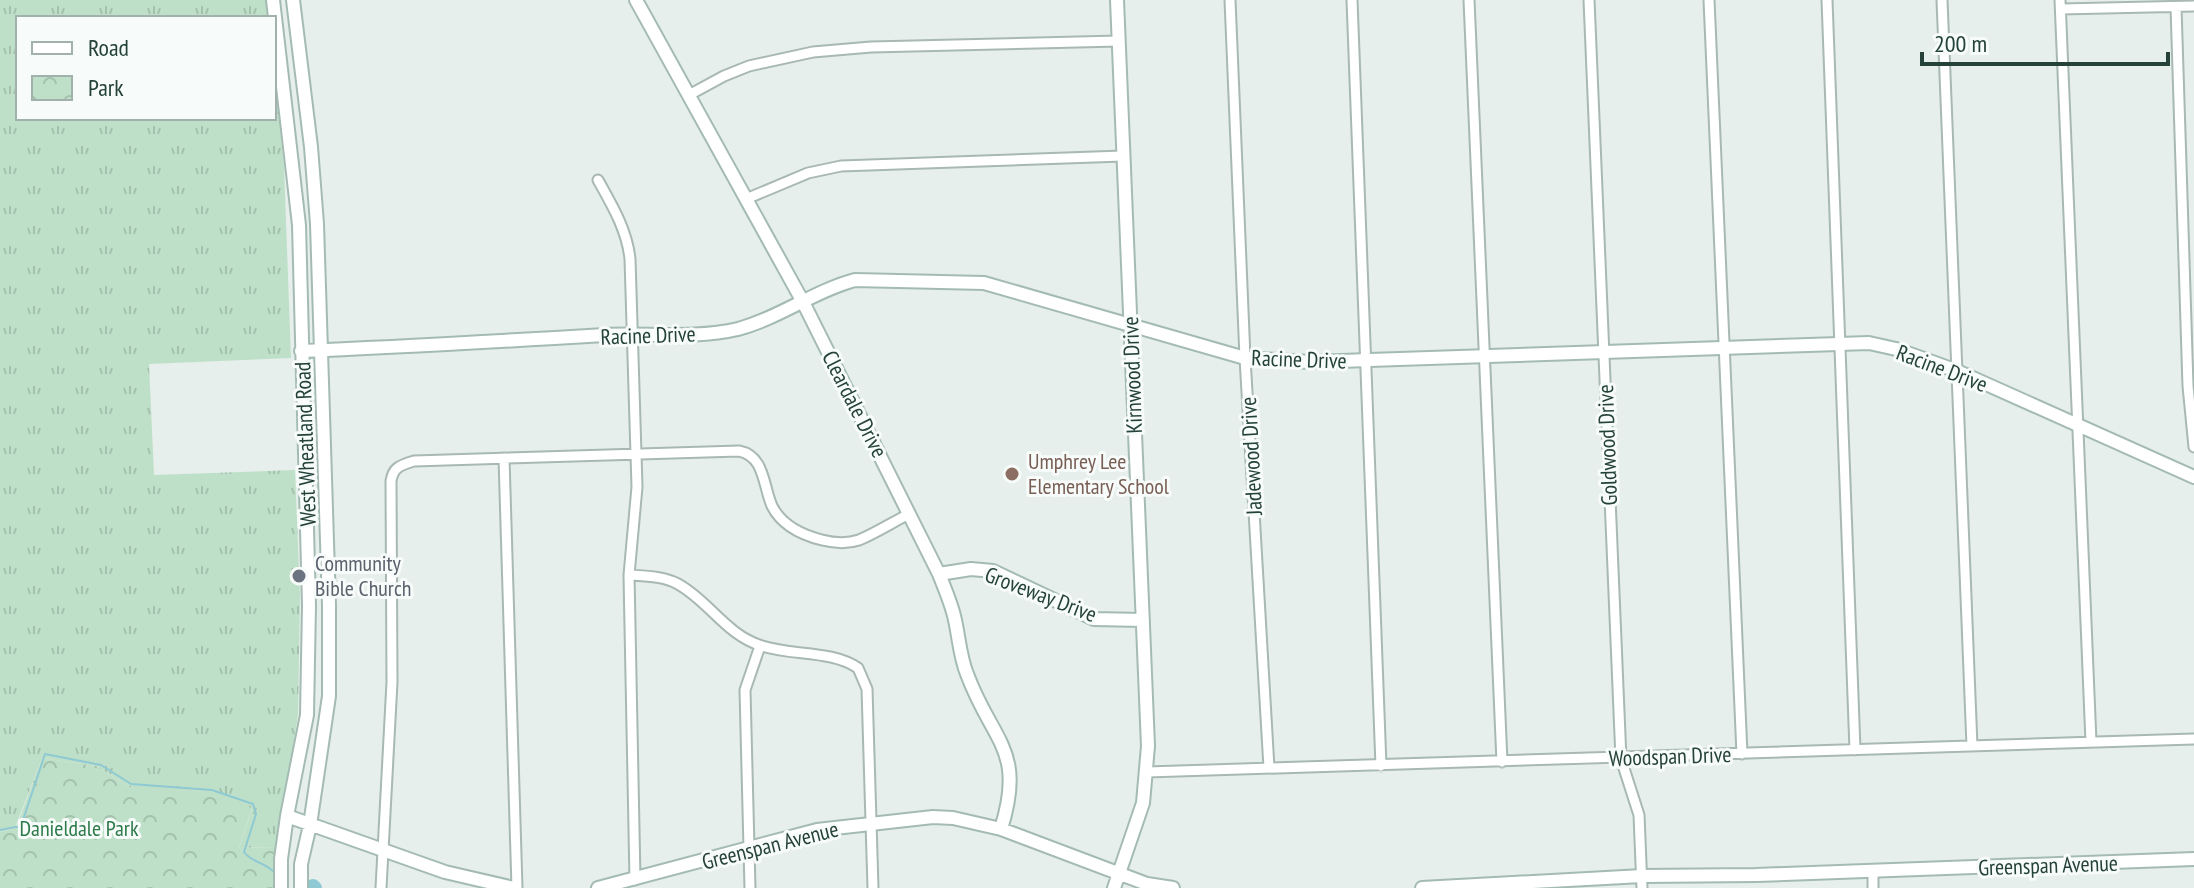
<svg xmlns="http://www.w3.org/2000/svg" width="2194" height="888" viewBox="0 0 2194 888" font-family="'PT Sans Narrow',sans-serif">
  <style>
    .grass { fill: url(#grass-tufts) }
    .park { fill: url(#park-crowns) }
    .lines { fill: none; stroke-linecap: round; stroke-linejoin: round }
    .stream { stroke: #8ec9d4; stroke-width: 2 }
    .river { stroke: #8ec9d4; stroke-width: 14 }
    .street-casing { stroke: #a8b8b2; stroke-width: 13 }
    .secondary-casing { stroke: #a4bbb3; stroke-width: 16 }
    .street { stroke: #fff; stroke-width: 9 }
    .secondary { stroke: #fff; stroke-width: 12 }
    .education-dot { fill: #8d6e63; stroke: #f7fbf9; stroke-width: 3 }
    .worship-dot { fill: #6b7280; stroke: #f7fbf9; stroke-width: 3 }
    .labels { text-anchor: middle; dominant-baseline: central; stroke-width: 6; stroke-linejoin: round; paint-order: stroke }
    .street-label { font-size: 22px; fill: #24423a; stroke: #f7fbf9 }
    .education-label { font-size: 22px; fill: #785e54; stroke: #f7fbf9; text-anchor: start }
    .worship-label { font-size: 22px; fill: #5b616d; stroke: #f7fbf9; text-anchor: start }
    .park-label { font-size: 22px; fill: #2d7a4b; stroke: #f7fbf9 }
  </style>
  <defs>
    <pattern id="grass-tufts" width="24" height="20" patternUnits="userSpaceOnUse" patternTransform="scale(2)"><rect width="24" height="20" fill="#bfe0c8"/><path d="M3 7l-1-3M5 7V3M7 7l1-3M15 17l-1-3M17 17v-4M19 17l1-3" fill="none" stroke="#a4c1ad"/></pattern>
    <pattern id="park-crowns" width="20" height="18" patternUnits="userSpaceOnUse" patternTransform="scale(2)"><rect width="20" height="18" fill="#bfe0c8"/><path d="M2 6a3 3 0 1 1 6 0M12 15a3 3 0 1 1 6 0" fill="none" stroke="#a4c1ad"/></pattern>
  </defs>
  <rect width="100%" height="100%" fill="#e6efeb"/>
  <path class="grass" d="M0,0H267L269,18H18V118H274V70L284,166L291,358L149,364L154,475L295,470L300,596L298,715L278,847L239,848L252,809L190,788H131L96,766L42,758L15,828L0,832Z"/>
  <path class="park" d="M42,758L96,766L131,788H190L252,808L239,848L278,847V888H0V832L16,828Z"/>
  <g class="lines">
    <path class="stream" d="M0,830L21,826L45,754L101,765L131,784L212,790L253,804L256,814L244,852C252,863 266,862 276,874"/>
    <path class="river" d="M313,886L315,888"/>
    <g class="street-casing">
      <path id="street" d="M1230,0L1245,358L1269,768
        M1352,0L1381,766
        M1469,0L1502,762
        M1589,0L1621,759L1639,815L1642,888
        M1709,0L1742,754
        M1827,0L1855,750
        M1942,0L1972,746
        M2060,0L2091,742
        M2176,7L2188,386L2194,447
        M2061,9L2194,6
        M689,95L724,76L749,66L813,52L871,47L1119,41
        M598,180C612,205 627,230 630,259L637,487L629,575L635,880
        M746,199L808,173L841,166L1123,156
        M504,458L517,888
        M629,575C644,576 664,576 678,584C709,601 726,635 762,646C793,656 831,650 858,668L867,689L873,888
        M1147,772L2194,739
        M1873,871V888
        M381,888L392,682L391,481C393,467 401,465 414,461L739,451C765,456 763,486 772,506C782,526 802,535 822,540C834,543 847,544 859,540C876,533 893,522 909,514
        M750,888L745,690L760,646"/>
    </g>
    <g class="secondary-casing">
      <path id="secondary" d="M273,0L299,225L309,605L307,715L287,816L281,859V888
        M293,0L311,147L317,224L329,605V696L310,825L301,864V888
        M636,0L803,302L939,574C945,589 952,605 955,620C959,638 960,657 967,674C992,742 1026,749 1001,829
        M301,351C403,347 504,341 605,335C648,333 695,339 738,329C779,318 814,291 855,280L984,283L1245,358L1310,362L1869,343L1896,349L1957,371L2194,477
        M939,574L971,569L993,571L1094,619L1143,620
        M287,816L445,872L514,888
        M598,888L817,830L933,817L953,818L1001,829L1147,884L1173,888
        M1114,888L1143,803L1148,746L1117,0
        M1422,888L1642,876L1756,875L2194,859"/>
    </g>
    <use href="#street" class="street"/>
    <use href="#secondary" class="secondary"/>
  </g>
  <circle class="education-dot" cx="1012" cy="474" r="8"/>
  <circle class="worship-dot" cx="299" cy="576" r="8"/>
  <g class="labels">
    <g class="street-label">
      <text transform="translate(648 335) rotate(-2)">Racine Drive</text>
      <text transform="translate(1299 359) rotate(2)">Racine Drive</text>
      <text transform="translate(1942 368) rotate(21)">Racine Drive</text>
      <text transform="translate(1132 375) rotate(-92)">Kirnwood Drive</text>
      <text transform="translate(855 404) rotate(63)">Cleardale Drive</text>
      <text transform="translate(305 444) rotate(-92)">West Wheatland Road</text>
      <text transform="translate(1607 445) rotate(-92)">Goldwood Drive</text>
      <text transform="translate(1251 456) rotate(-93)">Jadewood Drive</text>
      <text transform="translate(1041 594) rotate(21)">Groveway Drive</text>
      <text transform="translate(1670 756) rotate(-2)">Woodspan Drive</text>
      <text transform="translate(770 845) rotate(-14)">Greenspan Avenue</text>
      <text transform="translate(2048 865) rotate(-2)">Greenspan Avenue</text>
    </g>
    <g class="education-label">
      <text x="1028" y="461">Umphrey Lee<tspan x="1028" dy="25">Elementary School</tspan></text>
    </g>
    <g class="worship-label">
      <text x="315" y="563">Community<tspan x="315" dy="25">Bible Church</tspan></text>
    </g>
    <g class="park-label">
      <text x="79" y="828">Danieldale Park</text>
    </g>
  </g>
  <rect x="16" y="16" width="260" height="104" fill="#f7fbf9" stroke="#a3b1ad" stroke-width="2"/>
  <rect x="32" y="42" width="40" height="12" fill="#ffffff" stroke="#a3b1ad" stroke-width="2"/>
  <text x="88" y="56" font-size="24" fill="#24423a">Road</text>
  <rect x="32" y="76" width="40" height="24" fill="url(#park-crowns)" stroke="#a3b1ad" stroke-width="2"/>
  <text x="88" y="96" font-size="24" fill="#24423a">Park</text>
  <path d="M1922 52v12h246v-12" fill="none" stroke="#24423a" stroke-width="4"/>
  <text x="1934" y="52" font-size="24" fill="#24423a" stroke="#f7fbf9" stroke-width="6" paint-order="stroke">200 m</text>
</svg>
